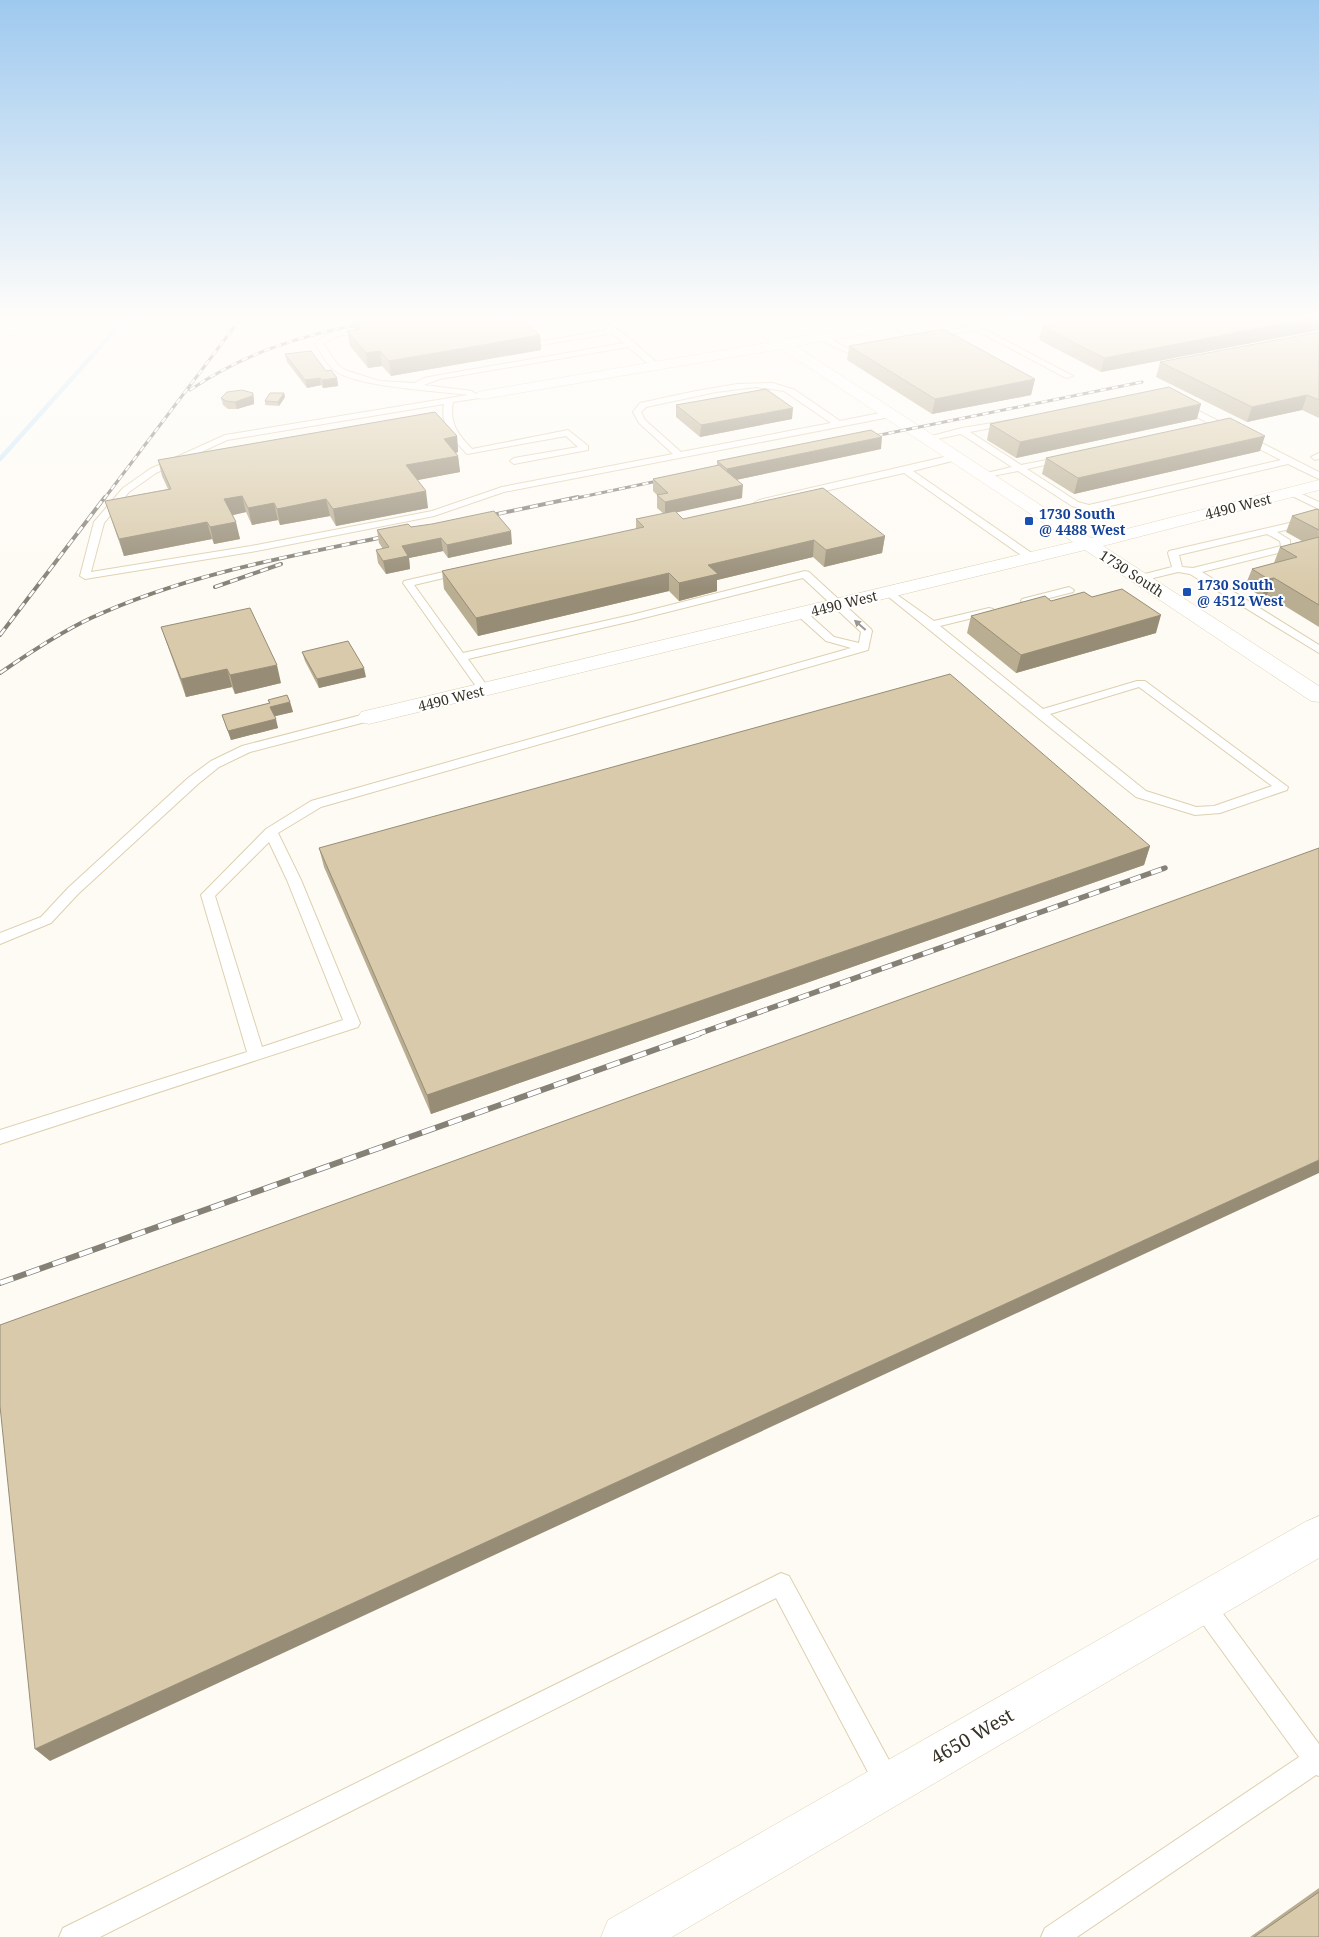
<svg xmlns="http://www.w3.org/2000/svg" width="1319" height="1937" viewBox="0 0 1319 1937" font-family="'Noto Serif',serif">
  <style>
    .lines { fill: none; stroke-linecap: round; stroke-linejoin: round }
    .stream { stroke: #d0e8f9; stroke-width: 4.5 }
    .lane-casing { stroke: #ded0af; stroke-width: 2 }
    .street-casing { stroke: #ded0af; stroke-width: 1 }
    .lane { fill: #fff; fill-rule: evenodd }
    .street { fill: #fff; fill-rule: evenodd }
    .rail-far3-casing { stroke: #858177; stroke-width: 3 }
    .rail-far2-casing { stroke: #858177; stroke-width: 4 }
    .rail-far1-casing { stroke: #858177; stroke-width: 5.5 }
    .rail-casing { stroke: #858177; stroke-width: 6 }
    .rail-far3 { stroke: #fff; stroke-width: 2; stroke-dasharray: 6; stroke-linecap: butt }
    .rail-far2 { stroke: #fff; stroke-width: 2.5; stroke-dasharray: 8; stroke-linecap: butt }
    .rail-far1 { stroke: #fff; stroke-width: 4; stroke-dasharray: 11; stroke-linecap: butt }
    .rail { stroke: #fff; stroke-width: 4.5; stroke-dasharray: 14; stroke-linecap: butt }
    .wall { fill: #baae92 }
    .shaded-wall { fill: #978d77 }
    .building { fill: #d8caaa; stroke: #978d77 }
    .oneway { fill: #9b9892 }
    .transit-dot { fill: #1a4fb4; stroke: #fff; stroke-width: 2 }
    .labels { text-anchor: middle; dominant-baseline: central; stroke-width: 4; stroke-linejoin: round; paint-order: stroke }
    .far-street-label { font-size: 14px; fill: #373225; stroke: #fff }
    .far-transit-label { font-size: 14px; font-weight: bold; fill: #164399; stroke: #fff; text-anchor: start }
    .near-street-label { font-size: 19px; fill: #373225; stroke: #fff }
  </style>
  <rect width="100%" height="100%" fill="#fefbf5"/>
  <g class="lines">
    <path class="stream" d="M0,459L126,318"/>
    <g class="lane-casing">
      <path id="lane" d="M589,318C609,316 643,351 659,364V368H653L628,347L440,379L424,385L472,391L476,394L486,393V397L453,402C449,424 458,434 472,449L568,430L588,446V450L514,464L510,461L514,458L578,447L566,436L467,454C453,439 440,426 444,404L227,440L156,473L129,492L104,523L91,572L251,546L432,511L502,487L673,454L639,423L633,412L640,403L696,391L737,384L773,383L795,390L840,421L890,411L894,414L890,417L504,492L434,516L251,552L85,579L80,576L94,522L123,488L150,469L225,435L468,395C439,391 352,387 333,369C326,363 321,352 315,344C326,331 352,326 369,328V332L337,336L323,344L338,365L345,370L379,381L415,383L424,378L440,375L624,343L612,333L543,345L539,343L543,341L607,330ZM756,387L784,391L831,423L681,452L645,420L641,412L646,407L716,392Z
        M779,318H794L753,326L749,324Z
        M954,318H963L1073,376L1066,378L976,330L928,338V334L970,327Z
        M996,318C1002,318 1007,320 1012,320C1022,320 1032,317 1042,318L1009,325Z
        M892,323H898L924,338L917,340L892,327Z
        M820,335C830,335 837,344 847,348C855,350 864,343 871,348C852,360 837,348 820,339Z
        M1177,403H1183L1319,472V479L1288,464L1089,511L1072,506L1018,471L982,478V474L1012,467L961,434L928,441L924,438L962,428L1011,420V424L970,432L1021,465L1067,456V460L1027,469L1078,502L1089,505L1281,460L1177,407Z
        M1319,453V459L1315,460L1311,457Z
        M957,454L961,457L960,459L913,471L1036,556V560H1028L904,473L759,506L754,503L759,500Z
        M1291,489L1319,502V509L1288,494V490Z
        M1319,516V522L1277,532L1290,540V550L1202,572L1319,645V653L1190,574L1178,572L1141,581L1136,578L1137,576L1172,567L1168,553L1169,551ZM1267,534L1280,541L1281,546L1193,568L1182,567L1179,555Z
        M461,568L465,569L466,571L465,573L414,585L463,653L631,615L805,571L809,572L871,629L872,631L868,650L321,807L278,833L301,880L360,1023L358,1027L0,1144V1130L247,1052L201,895L266,829L311,801L851,648L826,641L797,615L796,613L797,611H805L834,637L859,643L861,632L803,578L632,621L468,659L490,690L484,694L480,692L403,583L404,581ZM269,842L287,880L343,1020L262,1047L215,896Z
        M1069,587L1074,590L1073,592L1026,604L1021,601L1022,599Z
        M889,589L934,621L989,608L993,609L994,611L993,613L940,626L1043,709L1137,681H1145L1288,787L1287,790L1220,813L1195,815L1136,797L885,594L884,592ZM1139,687L1272,786L1214,806L1196,807L1146,791L1050,714Z
        M369,713L373,714L375,717L373,720L250,752L219,767L198,784L78,894L51,923L0,944V933L41,917L68,888L188,778L211,761L242,746Z
        M781,1573L789,1576L896,1773L899,1782L896,1791L887,1794L878,1791L776,1598L100,1937H59L63,1928Z
        M1202,1593L1210,1596L1319,1744V1776L1316,1775L1077,1937H1041L1045,1928L1299,1757L1194,1612L1191,1604L1194,1596Z"/>
    </g>
    <g class="street-casing">
      <path id="street" d="M32,318H50L48,321L0,339V330Z
        M738,318H753L786,339L914,318H942L941,321L936,322L796,346L1091,538L1319,480V490L1103,546L1319,686V702L1311,701L1085,550L369,724L361,722L358,717L361,712L1073,542L781,349L483,399L478,398L476,395L478,392L483,391L771,342L739,321Z
        M1319,1516V1558L672,1937H601L608,1920L1305,1522Z"/>
    </g>
    <use href="#lane" class="lane"/>
    <use href="#street" class="street"/>
    <g class="rail-far3-casing">
      <path id="rail-far3" d="M190,390C244,353 302,335 366,323
        M865,438L1142,382
        M104,499L241,318
        M572,499L667,479"/>
    </g>
    <g class="rail-far2-casing">
      <path id="rail-far2" d="M483,517L578,497
        M215,587L281,564
        M0,635L105,497
        M0,673C29,653 59,633 91,618C186,574 291,556 393,535"/>
    </g>
    <g class="rail-far1-casing">
      <path id="rail-far1" d="M695,1035L1165,868"/>
    </g>
    <g class="rail-casing">
      <path id="rail" d="M0,1283L699,1034"/>
    </g>
    <use href="#rail-far3" class="rail-far3"/>
    <use href="#rail-far2" class="rail-far2"/>
    <use href="#rail-far1" class="rail-far1"/>
    <use href="#rail" class="rail"/>
  </g>
  <path class="wall" d="M1319,318V330L1101,372L1039,340L1042,326Z
    M353,319L540,335L541,350L391,376L382,366L368,368L350,346L347,331L354,330Z
    M1319,332V418L1302,410L1247,422L1156,377L1160,362Z
    M849,346L1035,379L1031,395L932,414L847,360Z
    M285,354L326,371L337,378L338,386L323,388L321,385L307,388L287,362Z
    M253,393L254,400V404L237,409H228L223,405L221,398Z
    M284,393L285,397L279,406L265,405V401Z
    M676,405L792,419L700,437L676,417Z
    M1197,419L1016,458L987,440L990,424Z
    M457,436L458,452L456,453L458,456L460,472L417,480L428,508L336,526L330,516L280,525L278,520L252,525L246,512L233,515L240,539L214,544L212,539L124,556L105,501L168,489L162,476L158,460Z
    M881,449L736,480L742,498L676,512L683,519L885,536L882,553L824,567L813,557L717,580V591L679,601L669,591L478,636L444,589L442,571L636,529V519L664,514L657,508V495L653,491V479L717,466V461Z
    M1260,451L1074,494L1042,474L1046,458Z
    M1319,510V627L1267,595L1262,597L1245,586L1252,569L1274,563L1280,547L1302,541L1286,532L1292,516Z
    M411,527L512,544L448,558L443,551L409,558L410,569L386,574L378,563L376,550L383,549L379,543L377,530Z
    M1051,601L1156,633L1016,673L967,633L971,616Z
    M161,627L281,683L235,694L232,687L186,697L167,644Z
    M302,652L366,677L319,688L305,661Z
    M268,700L290,702L293,712L274,716L278,728L231,740L225,724L222,715L269,703Z
    M1150,846L1144,865L431,1114L324,867L319,848Z
    M1319,1888V1937H1250Z"/>
  <path class="shaded-wall" d="M1313,318H1319V330L1101,372L1104,358Z
    M540,335L541,350L391,376L389,361Z
    M380,351L382,366L368,368L366,353Z
    M320,378L321,385L307,388L305,380Z
    M337,378L338,386L323,388L322,380Z
    M1035,379L1031,395L932,414L935,399Z
    M253,393L254,400V404L237,409L235,402Z
    M284,393L285,397L279,406L278,402Z
    M1307,395L1302,410L1247,422L1252,407Z
    M1201,404L1197,419L1016,458L1020,442Z
    M793,408L792,419L700,437L701,425Z
    M457,436L458,452L446,455L444,439Z
    M1265,436L1260,451L1074,494L1078,478Z
    M882,437L881,449L726,482L727,469Z
    M458,456L460,472L408,482L406,465Z
    M743,485L742,498L665,515V502Z
    M426,491L428,508L336,526L333,509Z
    M242,496L246,512L229,516L224,499Z
    M326,499L330,516L280,525L277,509Z
    M274,503L278,520L252,525L248,508Z
    M207,522L212,539L124,556L119,539Z
    M236,522L240,539L214,544L210,527Z
    M511,531L512,544L448,558L447,545Z
    M885,536L882,553L824,567L826,550Z
    M441,538L443,551L409,558L410,569L386,574L383,561L402,546Z
    M814,540L813,557L717,580V591L679,601V583L708,565Z
    M669,573V591L478,636L476,618Z
    M1274,578L1267,595L1262,597L1268,579Z
    M1161,615L1156,633L1016,673L1021,655Z
    M277,665L281,683L235,694L230,675Z
    M364,668L366,677L319,688L317,679Z
    M227,669L232,687L186,697L181,679Z
    M290,702L293,712L272,717L270,707Z
    M276,719L278,728L231,740L228,731Z
    M1150,846L1144,865L431,1114L427,1095Z
    M1319,1160V1173L50,1761L35,1749Z"/>
  <path class="building" d="M361,318H364L366,320L381,318H520L540,335L389,361L380,351L366,353L347,331L361,329L353,319Z
    M1088,318H1313L1104,358L1042,326Z
    M943,329L1035,379L935,399L849,346Z
    M1319,332V400L1307,395L1252,407L1160,362Z
    M311,351L326,371L331,370L337,378L322,380L320,378L305,380L285,354Z
    M1169,387L1201,404L1020,442L990,424Z
    M766,389L793,408L701,425L676,405Z
    M242,390L253,393L252,396L235,402L226,401L221,398L227,392Z
    M270,393H284L278,402L265,401Z
    M435,412L457,436L444,439L458,456L406,465L426,491L333,509L326,499L277,509L274,503L248,508L242,496L224,499L236,522L210,527L207,522L119,539L105,501L171,489L158,460Z
    M1230,418L1265,436L1078,478L1046,458Z
    M871,430L882,437L727,469L717,461Z
    M719,465L743,485L665,502L657,495L668,493L653,479Z
    M823,488L885,536L826,550L814,540L708,565L718,574L679,583L669,573L476,618L442,571L644,527L636,519L675,511L683,519Z
    M1317,509L1319,510V530L1292,516Z
    M494,511L511,531L447,545L441,538L402,546L408,556L383,561L376,550L389,547L377,530L408,524L411,527L432,524Z
    M1319,537V605L1274,578L1268,579L1252,569L1297,557L1280,547Z
    M1122,589L1161,615L1021,655L971,616L1045,596L1051,601L1084,592L1092,597Z
    M250,608L277,665L230,675L227,669L181,679L161,627Z
    M348,641L364,668L317,679L302,652Z
    M950,674L1150,846L427,1095L319,848Z
    M287,695L290,702L270,707L276,719L228,731L222,715L270,703L268,700Z
    M1319,848V1160L35,1749L0,1406V1325Z
    M1319,1892V1937H1254Z"/>
  <defs><path id="oneway-solid" d="M-6-.8H1V-3.2L6.5 0L1 3.2V.8H-6Z" transform="scale(1.25)"/></defs>
  <use class="oneway" href="#oneway-solid" transform="translate(860 625) rotate(-139)"/>
  <linearGradient id="sky" x2="0" y2="1"><stop stop-color="#9ec9ef"/><stop offset="0.54" stop-color="#fffdfa"/><stop offset="1" stop-color="#fffdfa" stop-opacity="0"/></linearGradient>
  <rect width="1319" height="589" fill="url(#sky)"/>
  <g class="transit-dot">
    <rect x="1024" y="516" width="10" height="10" rx="2.5"/>
    <rect x="1182" y="587" width="10" height="10" rx="2.5"/>
  </g>
  <g class="labels">
    <g class="far-street-label">
      <text transform="translate(1238 506) rotate(-14)">4490 West</text>
      <text transform="translate(1132 573) rotate(33)">1730 South</text>
      <text transform="translate(844 603) rotate(-14)">4490 West</text>
      <text transform="translate(451 698) rotate(-14)">4490 West</text>
    </g>
    <g class="far-transit-label">
      <text x="1039" y="513">1730 South<tspan x="1039" dy="16">@ 4488 West</tspan></text>
      <text x="1197" y="584">1730 South<tspan x="1197" dy="16">@ 4512 West</tspan></text>
    </g>
    <g class="near-street-label">
      <text transform="translate(972 1736) rotate(-30)">4650 West</text>
    </g>
  </g>
</svg>
